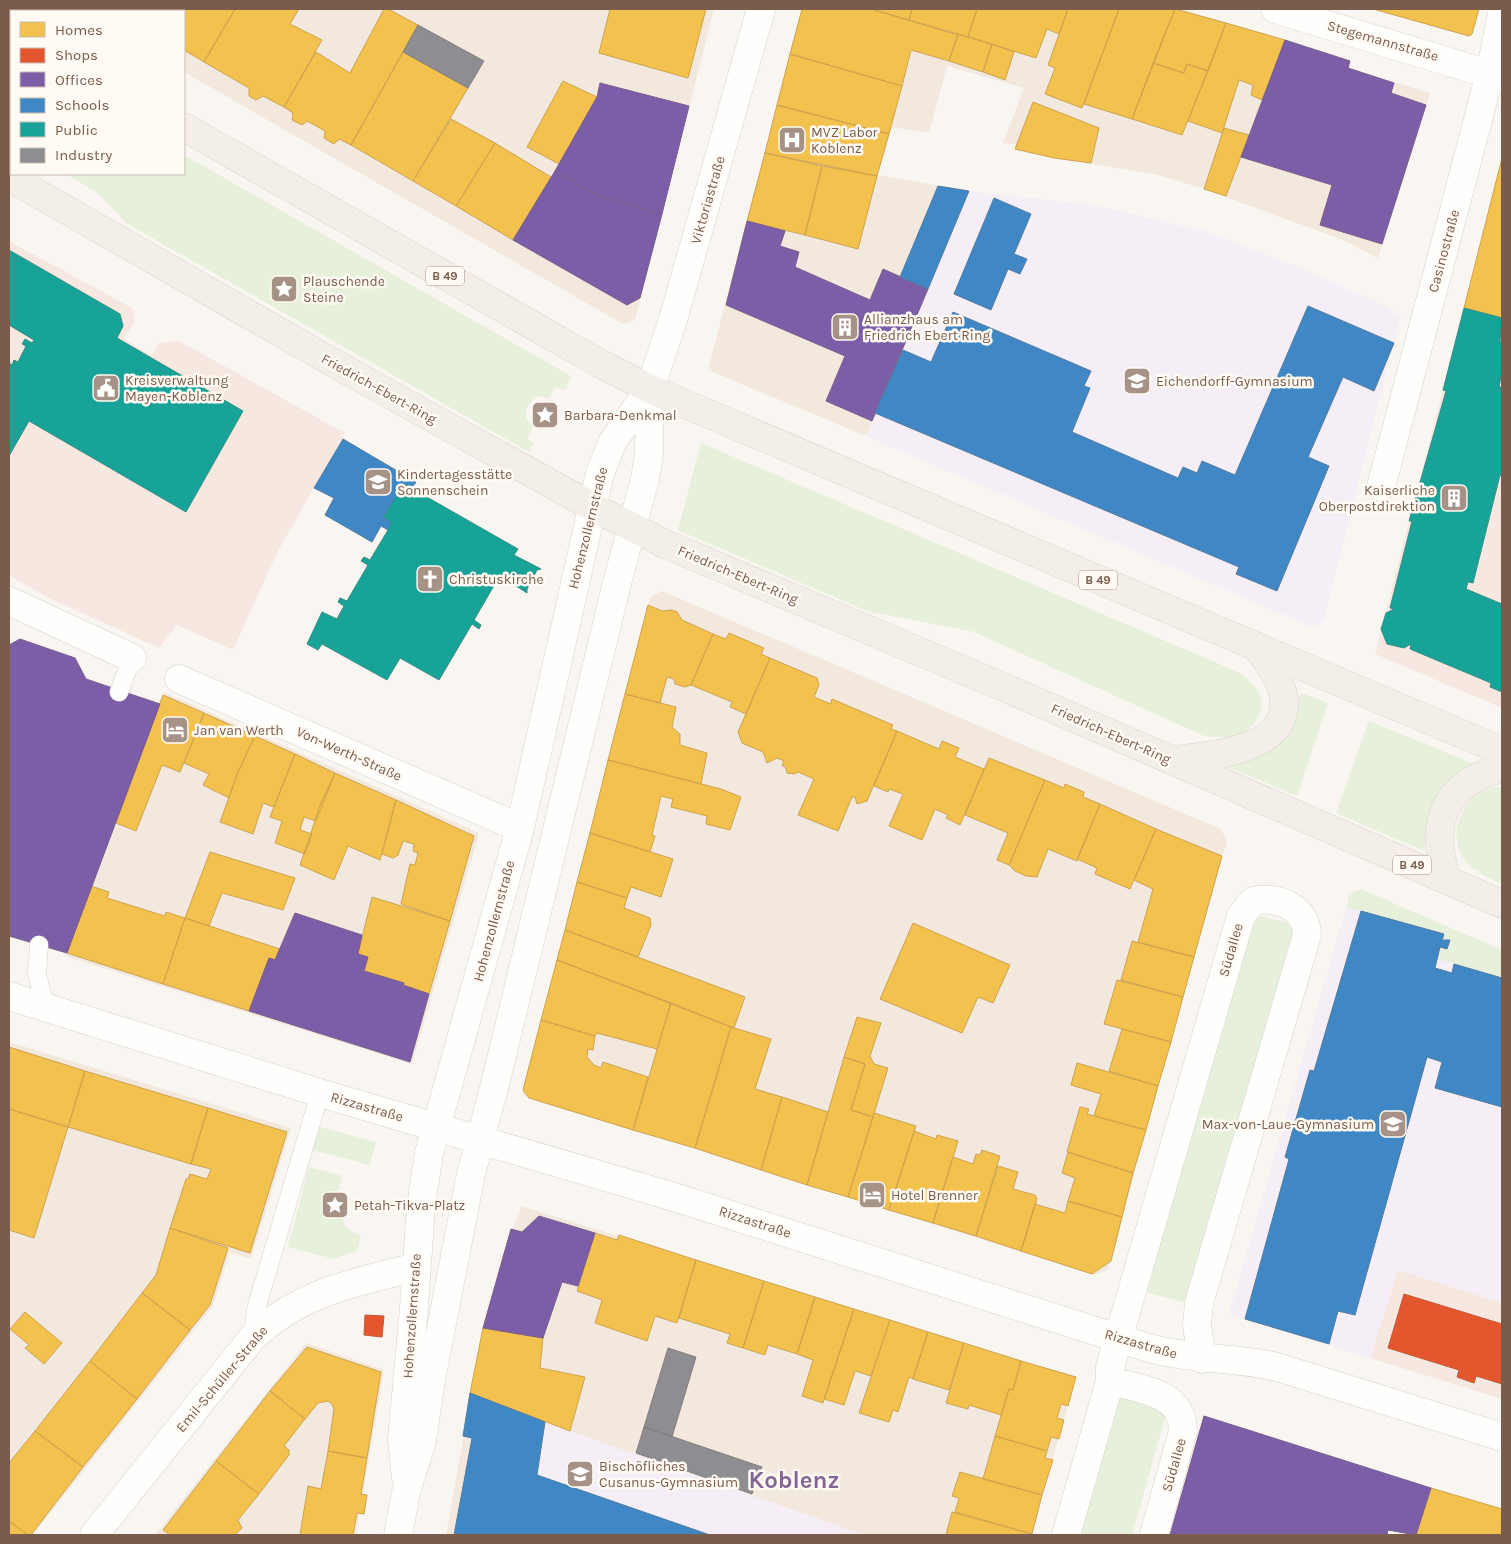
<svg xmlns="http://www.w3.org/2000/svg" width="1511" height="1544" viewBox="0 0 1511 1544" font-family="Karla,sans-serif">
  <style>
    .residential { fill: #f2e8de }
    .commercial { fill: #f6e8e1 }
    .education { fill: #f6eef6 }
    .green { fill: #e7f0db }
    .homes { fill: #f2c14e; stroke: #cea34e }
    .shops { fill: #e4572e; stroke: #c45837 }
    .offices { fill: #7b5ea7; stroke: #7b5d8c }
    .schools { fill: #3f88c5; stroke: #517ba1 }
    .public { fill: #17a398; stroke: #358e82 }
    .industry { fill: #8d8d92; stroke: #877e7d }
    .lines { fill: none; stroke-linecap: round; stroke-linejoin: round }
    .lane-casing { stroke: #d7d1cb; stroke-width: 19 }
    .street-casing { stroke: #d7d1cb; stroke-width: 29 }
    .secondary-casing { stroke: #d9d2cb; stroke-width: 29 }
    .primary-casing { stroke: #dad1cc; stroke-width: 29 }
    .lane { stroke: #fefefd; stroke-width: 18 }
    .street { stroke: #fefefd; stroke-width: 28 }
    .secondary { stroke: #fefefd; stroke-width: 28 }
    .primary { stroke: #f3eee8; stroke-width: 28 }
    .labels { text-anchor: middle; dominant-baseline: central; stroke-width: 5; stroke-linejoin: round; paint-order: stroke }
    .shield { fill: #fffaf3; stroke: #a28b7f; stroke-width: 1 }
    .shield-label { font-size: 12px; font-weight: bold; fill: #7a5c4d }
    .street-label { font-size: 14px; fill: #7a5c4d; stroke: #fffaf3 }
    .poi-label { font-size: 14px; fill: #7a5c4d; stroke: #fffaf3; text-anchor: start }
    .town-label { font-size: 24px; font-weight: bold; fill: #846695; stroke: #fffaf3 }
  </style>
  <rect width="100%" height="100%" fill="#f9f5f0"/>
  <path class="residential" d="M73,9H714L635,320L623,324L184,72V11H77Z
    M802,9H1181L1350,61L1348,68L1430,93L1378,258L1343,240L1204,189L1155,174L1054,158L1015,149L1017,144L1003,143L1024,88L947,66L929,133L891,127L877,175L969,191L866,436L708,370Z
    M662,591L1221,829L1227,842L1222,856L1108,1269L1098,1274H1092L522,1095L648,605L651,597Z
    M164,692L479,833L412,1064L65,956Z
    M9,1042L291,1128L251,1259L230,1252L213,1306L33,1535H9Z
    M521,1206L1076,1377L1031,1535H446L483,1328L511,1229H513Z
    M306,1343L384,1370L356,1535H155Z"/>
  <path class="commercial" d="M9,241L132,308L135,321L124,339L151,355L159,343L179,341L345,433L277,553L233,650L177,625L159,648L45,596L9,575Z
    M1464,308L1502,318V708L1375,654Z
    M1398,1270L1502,1303V1399L1370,1358Z"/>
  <path class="education" d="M969,191L1093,205L1206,231L1308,271L1379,303L1401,316L1323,621L1312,627L866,436Z
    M1346,907L1444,934L1450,940L1447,949L1438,959L1502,978V1303L1398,1270L1370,1358L1229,1314Z
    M470,1393L570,1431L865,1535H454L472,1439L463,1436Z"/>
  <path class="green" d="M184,155L571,376L565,390L555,387L549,398L538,396C529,402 523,410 527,421L534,425L527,439L534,443L529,452L126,223L98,193L66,174H184Z
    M701,443L1243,674C1250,681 1260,690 1261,700C1263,716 1251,732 1236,736C1225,738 1215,737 1204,736L974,632L867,611L678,530Z
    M1303,693L1328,703L1297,796L1214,761Z
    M1369,721L1474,764C1450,777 1435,793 1428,820C1425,830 1429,841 1422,850L1336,813Z
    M1495,787H1502V884C1488,878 1471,870 1462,856C1450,836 1459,806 1477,794C1482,791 1490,789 1495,787Z
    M1361,889L1502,950V978L1437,959L1440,947L1448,949L1449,940H1442L1444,934L1346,907L1349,894Z
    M1256,915L1285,922L1295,930L1190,1304L1142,1291L1246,924Z
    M319,1127L376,1142L370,1165L313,1150Z
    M309,1167L342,1176L334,1207L344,1210C341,1225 346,1231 361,1235L357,1251L334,1259L288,1247Z
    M1121,1393L1168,1407L1132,1535H1079Z"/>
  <path class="homes" d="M110,9H165L164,11H114Z
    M165,9H235L204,62L184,50V11H164Z
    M235,9H299L290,24L322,40L284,107L263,96L256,100L249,96V88L204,62Z
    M384,9H388L418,25L351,145L339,139L334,144L324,138L325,131L307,121L302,125L292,120L293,113L284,107L316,52L350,73Z
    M610,9H706L688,78L599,53Z
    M802,9H871L958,35L949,61L911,50L902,86L790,54Z
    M871,9H912L909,20Z
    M912,9H977L968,37L909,20Z
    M977,9H1068L1059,34L1047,29L1036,58L968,37Z
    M1068,9H1119L1082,108L1045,94L1055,68L1048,65Z
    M1119,9H1175L1132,119L1084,104Z
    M1175,9L1226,23L1208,71L1187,64L1184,73L1153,63Z
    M1373,9H1479L1472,34L1469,36Z
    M1226,23L1285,40L1262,100L1251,95L1253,85L1239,80L1222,133L1188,121Z
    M958,34L992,44L983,72L949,61Z
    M992,44L1014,52L1005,80L983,72Z
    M403,52L468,88L413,181L351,145Z
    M790,54L902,86L889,134L777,105Z
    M1153,63L1184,73L1187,64L1208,71L1182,135L1132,119Z
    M563,81L597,97L559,164L527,147Z
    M1033,102L1099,128L1091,163L1054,158L1015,149Z
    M777,105L889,134L877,176L765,153Z
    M451,119L495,143L456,206L413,181Z
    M1224,128L1249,135L1226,196L1204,189Z
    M495,143L551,177L513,240L456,206Z
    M765,153L822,166L805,235L747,221Z
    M1502,158V318L1464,308Z
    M822,166L877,176L858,249L805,235Z
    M648,605L662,611L672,610L677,612L682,620L713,634L691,685L685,687L675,684L674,679L667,677L660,703L625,694Z
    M729,633L764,648L761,654L770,658L746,714L730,707L732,702L691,685L713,634L726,639Z
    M770,658L817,678L819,685L814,697L831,704L832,699L893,725L891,729L897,731L867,801L857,804L855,797H852L838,831L798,815L814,779L798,772L794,774L787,773L785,766H782L784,761L777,758L767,763L763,752L742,743L738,732Z
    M625,694L676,707L672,727L680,734V745L707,753L701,784L608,760Z
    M163,695L204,713L180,772L162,765L136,831L116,823Z
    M204,713L255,736L238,772L229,798L203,785L209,774L184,763Z
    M897,731L939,749L942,741L959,748L955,757L984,769L960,825L946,818L948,815L935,809L922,840L889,826L903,794L889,789L888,792L874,786Z
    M255,736L295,754L274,807L263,803L253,834L220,822L238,772Z
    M295,754L335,773L316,821L304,817L300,830L312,834L305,854L275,843L282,821L270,817Z
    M989,758L1045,780L1009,865L997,860L1008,833L965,815Z
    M608,760L721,789L741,797L730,830L706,824L707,816L671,807L673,799L661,796L652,835L655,836L650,852L590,833Z
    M335,773L396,800L380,860L348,846L334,880L300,865L321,803Z
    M1045,780L1064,788L1065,784L1084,792L1083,797L1100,804L1077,861L1048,849L1037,877L1026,876L1015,871L1009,865Z
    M396,800L474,836L450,921L401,904L410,864L415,865L418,853L413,851L414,844L403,841L398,855L393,858L382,854Z
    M1100,804L1156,829L1130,889L1095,874L1097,868L1077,859Z
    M1156,829L1222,856L1194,957L1138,942L1153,889L1134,880Z
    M590,833L673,859L661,897L631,887L627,898L577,882Z
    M210,852L295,878L283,910L222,893L209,926L185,918Z
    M577,882L627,898L624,908L650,918L651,925L638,957L565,930Z
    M91,886L109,892L107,898L165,916L166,912L185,918L163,984L67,953Z
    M372,897L450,921L429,994L403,985L404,983L364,971L368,957L358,954Z
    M185,918L280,949L275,960L269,958L249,1011L163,984Z
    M913,923L1010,965L993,1003L978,997L962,1033L880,999Z
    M565,930L745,997L734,1028L557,960Z
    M1132,941L1194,957L1183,997L1121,980Z
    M557,960L671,1003L657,1049L597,1033L595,1036L541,1020Z
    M1117,980L1183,997L1171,1042L1104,1024Z
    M671,1003L731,1027L695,1148L633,1130Z
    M857,1017L881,1023L870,1056L874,1064L888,1068L873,1117L851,1110L865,1064L844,1057Z
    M541,1020L595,1036L593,1050L588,1049L587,1057L594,1065L601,1068L603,1062L648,1077L633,1130L529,1098L523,1090Z
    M731,1027L771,1039L755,1089L782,1097L761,1170L695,1148Z
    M1122,1029L1171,1042L1158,1086L1109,1071Z
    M9,1047L85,1071L68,1127L9,1109Z
    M844,1057L865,1064L851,1110L873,1117L848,1197L807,1185Z
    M1077,1063L1158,1086L1146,1130L1094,1116L1101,1094L1071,1085Z
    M85,1071L208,1108L191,1164L68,1127Z
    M782,1097L828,1112L807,1185L761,1170Z
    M1080,1107L1089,1109L1087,1114L1146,1130L1133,1173L1067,1152Z
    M208,1108L287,1132L250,1253L170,1228L186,1179H188L190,1174L207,1179L211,1169L191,1164Z
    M9,1109L68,1127L34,1238L9,1230Z
    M874,1113L916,1126L889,1210L848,1197Z
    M914,1131L936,1139L937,1135L958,1141L933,1223L889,1210Z
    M982,1150L1000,1156L976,1236L933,1223L953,1157L973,1164L976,1154L980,1155Z
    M1068,1152L1133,1173L1122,1217L1068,1201L1075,1178L1062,1173Z
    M998,1166L1018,1172L1013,1189L1035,1195L1037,1199L1021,1251L976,1236Z
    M1068,1201L1122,1217L1111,1261L1092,1274L1021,1251L1035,1204L1065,1213Z
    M170,1228L228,1248L210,1305L190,1330L142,1293L156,1275Z
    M595,1233L617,1240L619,1235L696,1260L677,1323L655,1316L647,1341L595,1323L602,1300L577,1291Z
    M696,1260L764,1281L743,1348L727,1343L730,1334L679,1318Z
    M764,1281L815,1297L797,1354L768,1345L765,1355L743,1348Z
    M142,1293L190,1330L137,1399L90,1361Z
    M815,1297L854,1309L823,1403L802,1396L813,1360L797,1354Z
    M854,1309L890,1320L871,1376L855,1371L844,1405L824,1399Z
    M25,1312L62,1343L44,1364L25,1348L29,1345L10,1329Z
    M890,1320L928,1332L913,1379L909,1377L898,1412L893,1410L889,1422L859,1413Z
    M483,1328L543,1338L540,1368L585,1377L570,1431L470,1393Z
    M928,1332L964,1343L949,1390L913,1379Z
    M964,1343L1021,1361L1013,1390L1009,1389L1001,1415L969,1405L968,1409L946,1403Z
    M307,1347L381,1372L367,1458L328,1451L334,1409L332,1404L328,1401L318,1403L305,1419L270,1391Z
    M90,1361L137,1399L83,1467L35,1431Z
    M1021,1361L1076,1377L1068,1406L1061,1404L1057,1418L1064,1420L1059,1439L1051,1437L1047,1451L995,1436L1009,1389L1013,1390Z
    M270,1391L305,1419L284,1446L289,1450V1455L259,1494L216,1461Z
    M35,1431L83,1467L31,1535H28L9,1521V1463Z
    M995,1436L1047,1451L1045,1458L1053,1460L1042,1495L983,1479Z
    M328,1451L367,1458L361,1494L367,1495L364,1514L357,1513L353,1535H300L308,1486L321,1489Z
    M216,1461L259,1494L238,1520L242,1528L235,1535H170L163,1530Z
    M960,1472L1042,1495L1032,1534L955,1512L959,1498L952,1496Z
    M1431,1488L1502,1509L1501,1535H1416Z
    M952,1512L1032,1534L1031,1535H946Z
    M9,1521L28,1535H9Z"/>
  <path class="shops" d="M1404,1294L1502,1324V1384L1476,1376L1474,1383L1457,1377L1459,1370L1388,1348Z
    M365,1315L384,1316L382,1337L364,1335Z"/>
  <path class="offices" d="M1285,40L1350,61L1348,68L1394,83L1391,93L1426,105L1382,244L1320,225L1332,185L1241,157Z
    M600,83L689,106L662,214L601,197L555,171L597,97Z
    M555,171L601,197L662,214L640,298L627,305L513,240Z
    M747,221L785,231L780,246L799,252L795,267L870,300L883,269L928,289L872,421L826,401L845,356L726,305Z
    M20,639L75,658L86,679L160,704L67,953L9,936V645Z
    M295,913L362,935L358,954L368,957L364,971L404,983L403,985L429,994L410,1062L249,1011L269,958L275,960Z
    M539,1216L595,1233L578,1286L562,1282L543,1338L483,1328L511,1229L522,1232Z
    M1204,1416L1431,1488L1416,1535L1388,1530L1387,1535H1170Z"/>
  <path class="schools" d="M938,186L969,191L928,289L900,277Z
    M994,198L1031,214L1014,254L1027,259L1020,274L1008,269L991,310L954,294Z
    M1308,306L1394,343L1374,391L1343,377L1308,457L1329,466L1277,591L1236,574L1239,567L875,413L903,350L931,362L953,312L1091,371L1084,386L1090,388L1072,432L1178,478L1183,467L1197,473L1202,461L1235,475Z
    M343,439L416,482L412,488L404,484L384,517L392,522L388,530L381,526L372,542L325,515L334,498L314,488Z
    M1361,911L1444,934L1442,940H1450L1447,949L1440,947L1435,968L1452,973L1454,964L1502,978V1107L1435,1088L1442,1062L1427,1057L1355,1315L1338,1311L1329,1344L1245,1319L1289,1159L1285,1157L1310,1070L1314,1071Z
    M470,1393L545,1422L537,1475L710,1535H454L472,1438L463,1436Z"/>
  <path class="public" d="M9,250L120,314L123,326L117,338L243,411L186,512L29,421L9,456V363L12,365L14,360L18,362L26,346L22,344L25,339L32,343L34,340L9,325Z
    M1464,308L1502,318L1500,341L1502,342V372L1499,387H1502V476L1500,475L1473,583L1468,582L1466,589L1502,604V692L1490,687L1491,683L1410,649L1411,644L1404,648L1387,644L1381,629L1386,613L1394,609L1390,608L1412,521H1409L1446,391L1443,390Z
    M404,484L518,549L514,555L541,569L537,570L527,589V593L502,577L498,584L496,582L474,620L481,625L479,629L472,624L439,680L400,658L387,680L322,644L318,650L307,644L322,612L337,619L344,606L338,602L340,598L347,601L368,565L361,561L364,557L370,560L388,530L392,522L384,517Z"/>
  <path class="industry" d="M418,25L484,61L468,88L403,52Z
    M668,1348L696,1357L672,1437L644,1427Z
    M644,1427L762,1467L752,1494L636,1453Z"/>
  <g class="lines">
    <g class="lane-casing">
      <path id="lane" d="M119,692L132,658
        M39,945L37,973L45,1008
        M253,1337L256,1309L320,1093"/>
    </g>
    <g class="street-casing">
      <path id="street" d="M1275,9L1502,78
        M1381,487L1490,74L1502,14
        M9,601L132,658
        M179,679L520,828
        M9,996L320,1093L674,1197L1149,1348C1192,1360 1235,1357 1277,1367L1502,1437
        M1110,1381C1140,1389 1183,1392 1183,1431L1154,1535
        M94,1535L253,1337C300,1292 354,1283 416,1267
        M1066,1535L1110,1381V1367L1241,916L1253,901C1277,895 1307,908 1307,935L1199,1303L1197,1325L1202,1359"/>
    </g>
    <g class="secondary-casing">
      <path id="secondary" d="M406,1477L402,1439L414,1308L421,1206L429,1153L520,828L600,473L613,441L650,389
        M398,1535L407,1488L422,1441L431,1380L471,1174L495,1084L618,579L645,479L649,455L650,389L673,320L761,9"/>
    </g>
    <g class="primary-casing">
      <path id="primary" d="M9,27L11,29
        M184,127L599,363L650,389L1502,751
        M9,177L346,370L591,506L665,544L1008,689L1502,904
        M1172,760C1207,756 1288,752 1284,700C1282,681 1268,663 1258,648
        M1447,880C1429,825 1442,784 1502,768"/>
    </g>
    <use href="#lane" class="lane"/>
    <use href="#street" class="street"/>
    <use href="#secondary" class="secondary"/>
    <use href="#primary" class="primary"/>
  </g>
  <defs>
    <g id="hospital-square" transform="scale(1.4375)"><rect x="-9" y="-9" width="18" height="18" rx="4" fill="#a69286" stroke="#fffaf3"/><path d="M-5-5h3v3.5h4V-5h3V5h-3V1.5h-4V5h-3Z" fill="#fff"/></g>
    <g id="sight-square" transform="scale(1.4375)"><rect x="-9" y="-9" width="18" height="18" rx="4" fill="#a69286" stroke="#fffaf3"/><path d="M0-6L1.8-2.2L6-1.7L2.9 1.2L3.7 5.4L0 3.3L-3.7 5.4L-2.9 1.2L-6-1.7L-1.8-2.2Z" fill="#fff"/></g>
    <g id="building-square" transform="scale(1.4375)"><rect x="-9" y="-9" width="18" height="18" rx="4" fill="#a69286" stroke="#fffaf3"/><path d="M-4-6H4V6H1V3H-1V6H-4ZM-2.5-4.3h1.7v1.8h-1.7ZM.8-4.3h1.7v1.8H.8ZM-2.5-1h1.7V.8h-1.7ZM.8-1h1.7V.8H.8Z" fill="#fff"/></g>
    <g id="school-square" transform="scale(1.4375)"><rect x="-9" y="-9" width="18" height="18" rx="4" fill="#a69286" stroke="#fffaf3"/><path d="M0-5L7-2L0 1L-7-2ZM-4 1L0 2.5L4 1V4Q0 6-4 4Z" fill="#fff"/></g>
    <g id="civic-square" transform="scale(1.4375)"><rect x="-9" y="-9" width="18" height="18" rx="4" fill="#a69286" stroke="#fffaf3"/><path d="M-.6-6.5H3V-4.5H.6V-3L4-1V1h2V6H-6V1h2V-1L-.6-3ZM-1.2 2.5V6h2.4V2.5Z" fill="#fff"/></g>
    <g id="church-square" transform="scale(1.4375)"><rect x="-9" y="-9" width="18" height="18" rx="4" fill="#a69286" stroke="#fffaf3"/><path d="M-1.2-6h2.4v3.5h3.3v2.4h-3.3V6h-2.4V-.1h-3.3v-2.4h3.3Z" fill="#fff"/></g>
    <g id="hotel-square" transform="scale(1.4375)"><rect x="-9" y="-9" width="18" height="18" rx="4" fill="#a69286" stroke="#fffaf3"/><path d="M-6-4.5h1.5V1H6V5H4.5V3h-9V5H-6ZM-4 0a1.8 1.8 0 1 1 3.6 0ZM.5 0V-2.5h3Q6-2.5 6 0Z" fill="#fff"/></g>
  </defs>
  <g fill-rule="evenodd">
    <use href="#hospital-square" x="792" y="140"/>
    <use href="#sight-square" x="284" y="289"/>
    <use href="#building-square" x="845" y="327"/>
    <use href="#school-square" x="1137" y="381"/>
    <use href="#civic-square" x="106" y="388"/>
    <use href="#sight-square" x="545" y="415"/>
    <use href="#school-square" x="378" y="482"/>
    <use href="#building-square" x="1454" y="498"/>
    <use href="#church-square" x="430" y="579"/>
    <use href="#hotel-square" x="175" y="730"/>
    <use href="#school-square" x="1393" y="1124"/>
    <use href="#hotel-square" x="872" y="1195"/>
    <use href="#sight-square" x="335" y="1205"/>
    <use href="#school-square" x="580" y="1474"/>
  </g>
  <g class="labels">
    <g class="shield">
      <rect x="426" y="266.5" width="38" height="19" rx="4"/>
      <rect x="1079" y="570.5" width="38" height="19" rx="4"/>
      <rect x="1393" y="855.5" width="38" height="19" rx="4"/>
    </g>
    <g class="shield-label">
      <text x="445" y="276">B 49</text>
      <text x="1098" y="580">B 49</text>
      <text x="1412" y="865">B 49</text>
    </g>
    <g class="street-label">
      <text transform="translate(1383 41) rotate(16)">Stegemannstraße</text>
      <text transform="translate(708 200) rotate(-74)">Viktoriastraße</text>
      <text transform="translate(1444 251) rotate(-75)">Casinostraße</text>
      <text transform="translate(379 389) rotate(29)">Friedrich-Ebert-Ring</text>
      <text transform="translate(588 528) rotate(-76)">Hohenzollernstraße</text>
      <text transform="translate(738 575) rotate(23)">Friedrich-Ebert-Ring</text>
      <text transform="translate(1111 734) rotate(24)">Friedrich-Ebert-Ring</text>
      <text transform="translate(349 754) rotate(24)">Von-Werth-Straße</text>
      <text transform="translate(494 921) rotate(-75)">Hohenzollernstraße</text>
      <text transform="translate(1231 950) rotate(-74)">Südallee</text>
      <text transform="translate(367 1107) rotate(16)">Rizzastraße</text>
      <text transform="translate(755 1222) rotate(18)">Rizzastraße</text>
      <text transform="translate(412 1316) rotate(-86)">Hohenzollernstraße</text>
      <text transform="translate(1141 1344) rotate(16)">Rizzastraße</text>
      <text transform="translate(222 1379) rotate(-50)">Emil-Schüller-Straße</text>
      <text transform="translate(1174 1465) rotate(-74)">Südallee</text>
    </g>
    <g class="poi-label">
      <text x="811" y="132">MVZ Labor<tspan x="811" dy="16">Koblenz</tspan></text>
      <text x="303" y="281">Plauschende<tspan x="303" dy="16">Steine</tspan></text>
      <text x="864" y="319">Allianzhaus am<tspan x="864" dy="16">Friedrich Ebert Ring</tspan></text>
      <text x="125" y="380">Kreisverwaltung<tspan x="125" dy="16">Mayen-Koblenz</tspan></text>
      <text x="1156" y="381">Eichendorff-Gymnasium</text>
      <text x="564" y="415">Barbara-Denkmal</text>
      <text x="397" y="474">Kindertagesstätte<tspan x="397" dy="16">Sonnenschein</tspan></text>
      <text x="1435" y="490" text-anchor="end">Kaiserliche<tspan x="1435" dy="16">Oberpostdirektion</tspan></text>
      <text x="449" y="579">Christuskirche</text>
      <text x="194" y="730">Jan van Werth</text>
      <text x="1374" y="1124" text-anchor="end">Max-von-Laue-Gymnasium</text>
      <text x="891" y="1195">Hotel Brenner</text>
      <text x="354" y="1205">Petah-Tikva-Platz</text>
      <text x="599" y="1466">Bischöfliches<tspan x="599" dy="16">Cusanus-Gymnasium</tspan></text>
    </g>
    <g class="town-label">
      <text x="794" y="1480">Koblenz</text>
    </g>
  </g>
  <rect width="1511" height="1544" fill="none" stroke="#7a5c4d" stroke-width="20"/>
  <rect x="10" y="10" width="175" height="165" fill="#fffaf3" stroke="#cabbb1"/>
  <rect x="20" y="22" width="25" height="15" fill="#f2c14e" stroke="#cabbb1"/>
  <text x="55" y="35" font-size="15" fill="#7a5c4d">Homes</text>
  <rect x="20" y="48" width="25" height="15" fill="#e4572e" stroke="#cabbb1"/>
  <text x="55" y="60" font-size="15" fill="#7a5c4d">Shops</text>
  <rect x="20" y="72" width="25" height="15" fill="#7b5ea7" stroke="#cabbb1"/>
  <text x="55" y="85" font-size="15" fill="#7a5c4d">Offices</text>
  <rect x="20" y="98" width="25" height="15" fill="#3f88c5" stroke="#cabbb1"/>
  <text x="55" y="110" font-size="15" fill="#7a5c4d">Schools</text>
  <rect x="20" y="122" width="25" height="15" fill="#17a398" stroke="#cabbb1"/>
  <text x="55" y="135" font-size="15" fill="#7a5c4d">Public</text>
  <rect x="20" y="148" width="25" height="15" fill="#8d8d92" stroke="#cabbb1"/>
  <text x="55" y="160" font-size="15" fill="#7a5c4d">Industry</text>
</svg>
